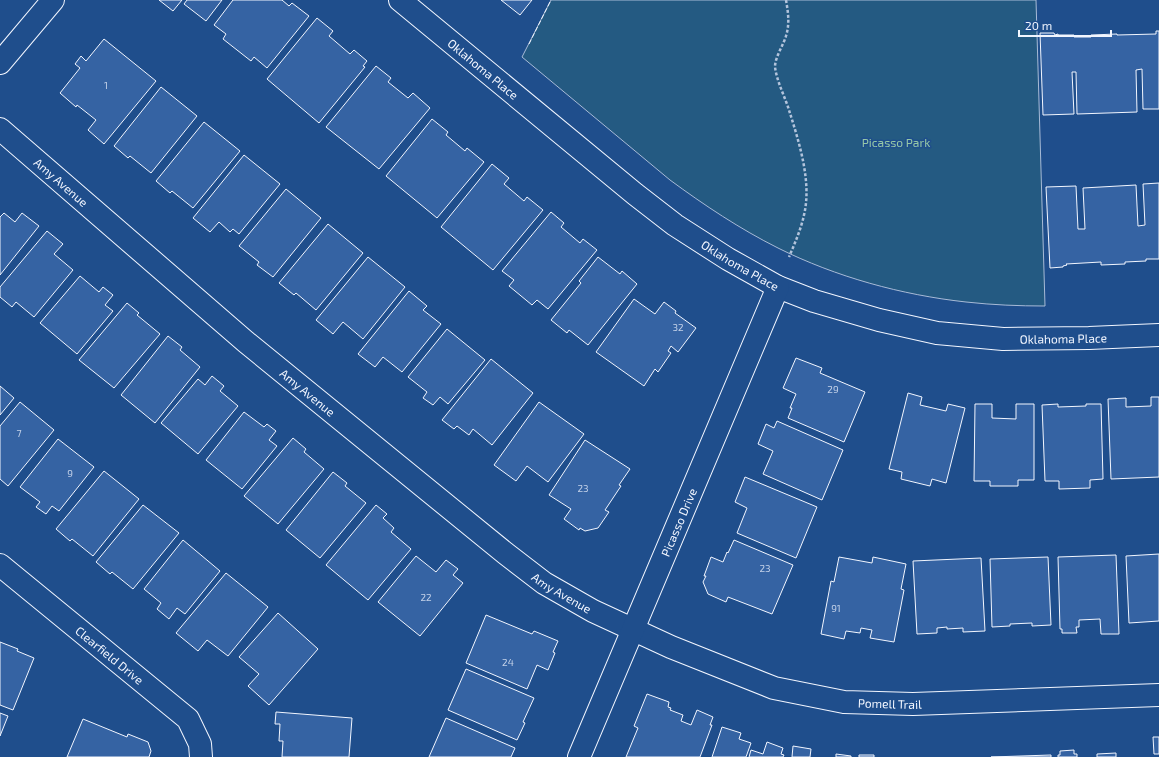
<svg xmlns="http://www.w3.org/2000/svg" width="1159" height="757" viewBox="0 0 1159 757" font-family="'Exo 2',sans-serif">
  <style>
    .green { fill: #245a82; stroke: #a8bbd7 }
    .building { fill: #3563a3; stroke: #f2f6ff }
    .lines { fill: none; stroke-linecap: round; stroke-linejoin: round }
    .minor-casing { stroke: #f2f6ff; stroke-width: 24 }
    .tertiary-casing { stroke: #f2f6ff; stroke-width: 24 }
    .path { stroke: #b3c4dc; stroke-width: 2.5; stroke-dasharray: 3 2; stroke-linecap: butt }
    .minor { stroke: #1f4e8c; stroke-width: 22 }
    .tertiary { stroke: #1f4e8c; stroke-width: 22 }
    .fence { stroke: #f2f6ff; stroke-width: 1; stroke-dasharray: 5 2; stroke-linecap: butt }
    .labels { text-anchor: middle; dominant-baseline: central; stroke-width: 3; stroke-linejoin: round; paint-order: stroke }
    .number-label { font-size: 10px; fill: #c3d1e8 }
    .street-label { font-size: 12px; fill: #f2f6ff; stroke: #1f4e8c }
    .park-label { font-size: 12px; fill: #97c8a6; stroke: #1f4e8c }
  </style>
  <rect width="100%" height="100%" fill="#1f4e8c"/>
  <path class="green" d="M551,0H1036L1045,306C1019,306 993,305 966,302C902,295 836,277 778,248C740,229 704,205 670,180L522,57Z"/>
  <path class="building" d="M159,0H182L173,11Z
    M187,0H222L206,21L184,4Z
    M233,0H282L289,6L292,3L309,16L267,68L254,57L251,61L223,39L226,34L214,25Z
    M501,0H532L520,15Z
    M317,18L333,31L329,36L350,54L354,50L367,61L363,66L365,67L319,123L267,79Z
    M1156,31H1159V109H1143L1142,69L1136,70L1137,112L1077,114L1076,72H1072L1074,114L1043,115L1040,33H1054L1055,35L1058,34V35H1074V37H1091V35L1117,34V35L1156,34Z
    M104,39L156,81L104,144L88,130L96,120L77,105L76,107L60,93L80,68L75,64L81,56L86,61Z
    M376,66L391,78L388,82L408,98L413,93L430,108L379,169L326,127Z
    M161,87L197,116L151,173L130,156L128,158L114,146Z
    M432,119L448,132L446,135L465,151L467,148L484,162L437,218L386,176Z
    M204,122L240,151L193,208L172,191L170,193L156,181Z
    M244,155L280,184L239,234L233,229L230,232L219,222L210,232L193,218Z
    M492,164L509,178L504,184L524,201L527,197L543,210L493,270L441,227Z
    M1159,183V259H1146V261L1125,262V264L1101,265V262L1066,264L1067,265L1063,266V267L1050,268L1046,187L1076,186L1078,229H1085L1083,188L1136,185L1138,226L1145,225L1143,184Z
    M286,189L321,218L273,277L257,265L259,262L239,246Z
    M551,212L564,223L561,227L580,243L583,239L597,250L548,309L537,300L532,305L509,286L514,280L502,271Z
    M4,213L15,222L22,213L39,226L0,275V217Z
    M328,224L363,253L316,310L296,293L294,295L279,283Z
    M47,231L63,244L54,254L73,270L34,317L16,302L12,307L0,297V287Z
    M368,257L405,287L363,339L343,322L333,334L316,320Z
    M598,257L620,274L622,271L637,284L588,345L569,330L567,333L551,320L581,283L579,281Z
    M80,276L99,292L103,287L113,295L105,305L113,311L77,354L40,323Z
    M409,291L427,306L423,310L441,324L402,372L383,357L375,367L358,354Z
    M634,299L655,314L664,302L676,311L675,313L696,328L678,352L671,346L668,351L671,353L658,372L655,369L644,386L596,352Z
    M127,303L139,313L137,315L160,334L114,388L79,360Z
    M447,329L485,360L448,404L440,397L433,405L423,398L427,392L408,377Z
    M168,336L182,347L180,350L200,367L155,423L121,395Z
    M796,358L822,368L820,373L865,392L844,442L788,418L792,408H790L796,394L783,388Z
    M491,359L533,393L492,445L473,429L469,435L457,426L454,429L442,420Z
    M212,376L224,386L220,391L238,406L198,454L161,423L198,379L205,385Z
    M0,386L14,398L0,415Z
    M908,393L922,397L920,405L946,411L948,404L965,408L946,483L932,479L930,486L901,479L902,472L889,469Z
    M1151,397H1159V477L1111,479L1108,399L1126,398V407L1151,406Z
    M20,402L54,430L8,486L0,479V426Z
    M539,402L584,434L548,482L527,466L516,481L494,465Z
    M975,404H992V418L1016,419V404H1034V480H1018V486H990V481H974Z
    M1058,404V407L1086,406V404H1101L1103,479L1090,480V488L1059,489V481H1045L1042,405Z
    M244,412L264,427L267,424L276,431L269,440L277,446L242,489L206,460Z
    M777,421L843,450L822,500L763,474L773,451L758,444L766,424L774,428Z
    M293,438L306,449L304,452L324,469L278,524L244,496Z
    M58,439L94,467L59,511L52,506L46,514L36,507L40,502L20,487Z
    M585,440L630,469L619,485L621,486L605,510L609,512L598,528L585,531L580,528L579,530L564,519L571,509L549,495Z
    M104,471L139,499L93,556L72,539L70,541L56,529Z
    M333,472L347,483L345,486L366,503L320,558L286,530Z
    M745,477L817,507L796,558L737,533L747,508L735,502Z
    M143,505L179,533L133,589L112,572L110,574L96,562Z
    M376,505L387,514L383,518L394,528L391,532L411,549L368,600L326,565Z
    M183,540L220,571L185,614L177,608L169,619L157,609L161,603L144,589Z
    M734,540L793,565L772,614L728,597L726,602L708,594L703,582L706,576H704L711,557L723,562L727,552L728,553Z
    M1159,554V621L1129,623L1126,556Z
    M1116,555L1119,634H1101L1100,619L1079,620V627H1076L1077,633H1062V629H1060L1058,557Z
    M416,556L436,572L446,560L458,569L453,575L463,583L420,636L378,602Z
    M839,557L872,563L873,557L906,564L901,589L904,590L894,642L870,638L872,630L861,628L860,633L846,631L844,639L821,634L831,581L834,582Z
    M1048,557L1051,625L1032,626V623L1010,624V626L992,627L990,559Z
    M981,558L985,631L963,632V628L947,629V627L937,628V633L917,634L913,561Z
    M226,573L268,607L228,656L207,640L198,651L176,633Z
    M278,613L318,649L269,705L248,686L259,674L239,657Z
    M486,615L532,634L534,631L558,641L553,652L555,653L548,670L537,665L527,689L466,663Z
    M0,642L18,649L17,651L34,658L13,710L0,705Z
    M466,669L534,698L523,722L525,723L517,740L448,710Z
    M647,694L669,702L668,707L671,708L670,710L683,715L681,721L691,725L697,710L713,717L710,725H712L700,757H626L638,728L634,726Z
    M276,712L352,718L349,757H282L283,741H279L280,724H275Z
    M0,713L8,716L0,736Z
    M446,718L515,748L511,757H429Z
    M83,719L127,737L128,734L148,742L151,751L149,757H67Z
    M722,727L741,733L739,739L751,743L746,757H712Z
    M1153,737H1159V754H1154Z
    M767,742L783,748L781,754L784,755L783,757H749L751,750L763,754Z
    M793,746L811,749L810,757H792Z
    M1074,750V754H1077V757H1058V755H1060V751Z
    M1116,753V757H1097V754Z
    M836,754L851,756V757H836Z
    M859,755H874V757H859Z
    M1051,755V757H991Z"/>
  <g class="lines">
    <g class="minor-casing">
      <g id="minor">
        <path id="s1" d="M400,0L635,194L675,225L728,259L778,287L814,301L879,320L937,333L1003,339L1089,338L1159,335"/>
        <path id="s2" d="M0,129L246,342L505,553L544,583L593,611L671,647L774,688L844,702L913,704L1159,695"/>
        <path id="s3" d="M0,565L188,719L200,744L201,757"/>
        <path id="s4" d="M579,757L778,287"/>
      </g>
    </g>
    <g class="tertiary-casing">
      <path id="tertiary" d="M0,63L53,0"/>
    </g>
    <path class="path" d="M786,0C788,12 790,23 786,36C783,46 775,57 775,67C777,82 785,97 789,110C799,142 812,182 804,215C801,229 795,243 789,257"/>
    <use href="#minor" class="minor"/>
    <use href="#tertiary" class="tertiary"/>
    <path class="fence" d="M529,44L551,0"/>
  </g>
  <g class="labels">
    <g class="number-label">
      <text x="106" y="85">1</text>
      <text x="678" y="327">32</text>
      <text x="833" y="389">29</text>
      <text x="19" y="433">7</text>
      <text x="70" y="473">9</text>
      <text x="583" y="488">23</text>
      <text x="765" y="568">23</text>
      <text x="426" y="597">22</text>
      <text x="836" y="608">91</text>
      <text x="508" y="662">24</text>
    </g>
    <g class="street-label">
      <text stroke="none"><textPath href="#s1" startOffset="108">Oklahoma Place</textPath></text>
      <text stroke="none"><textPath href="#s2" startOffset="81">Amy Avenue</textPath></text>
      <text stroke="none"><textPath href="#s1" startOffset="432">Oklahoma Place</textPath></text>
      <text stroke="none"><textPath href="#s1" startOffset="768">Oklahoma Place</textPath></text>
      <text stroke="none"><textPath href="#s2" startOffset="405">Amy Avenue</textPath></text>
      <text stroke="none"><textPath href="#s4" startOffset="255">Picasso Drive</textPath></text>
      <text stroke="none"><textPath href="#s2" startOffset="729">Amy Avenue</textPath></text>
      <text stroke="none"><textPath href="#s3" startOffset="142">Clearfield Drive</textPath></text>
      <text stroke="none"><textPath href="#s2" startOffset="1079">Pomell Trail</textPath></text>
    </g>
    <g class="park-label">
      <text x="896" y="142">Picasso Park</text>
    </g>
  </g>
  <path d="M1019 30v6h92v-6" fill="none" stroke="#f2f6ff" stroke-width="2"/>
  <text x="1025" y="30" font-size="12" fill="#f2f6ff" stroke="#1f4e8c" stroke-width="3" paint-order="stroke">20 m</text>
</svg>
